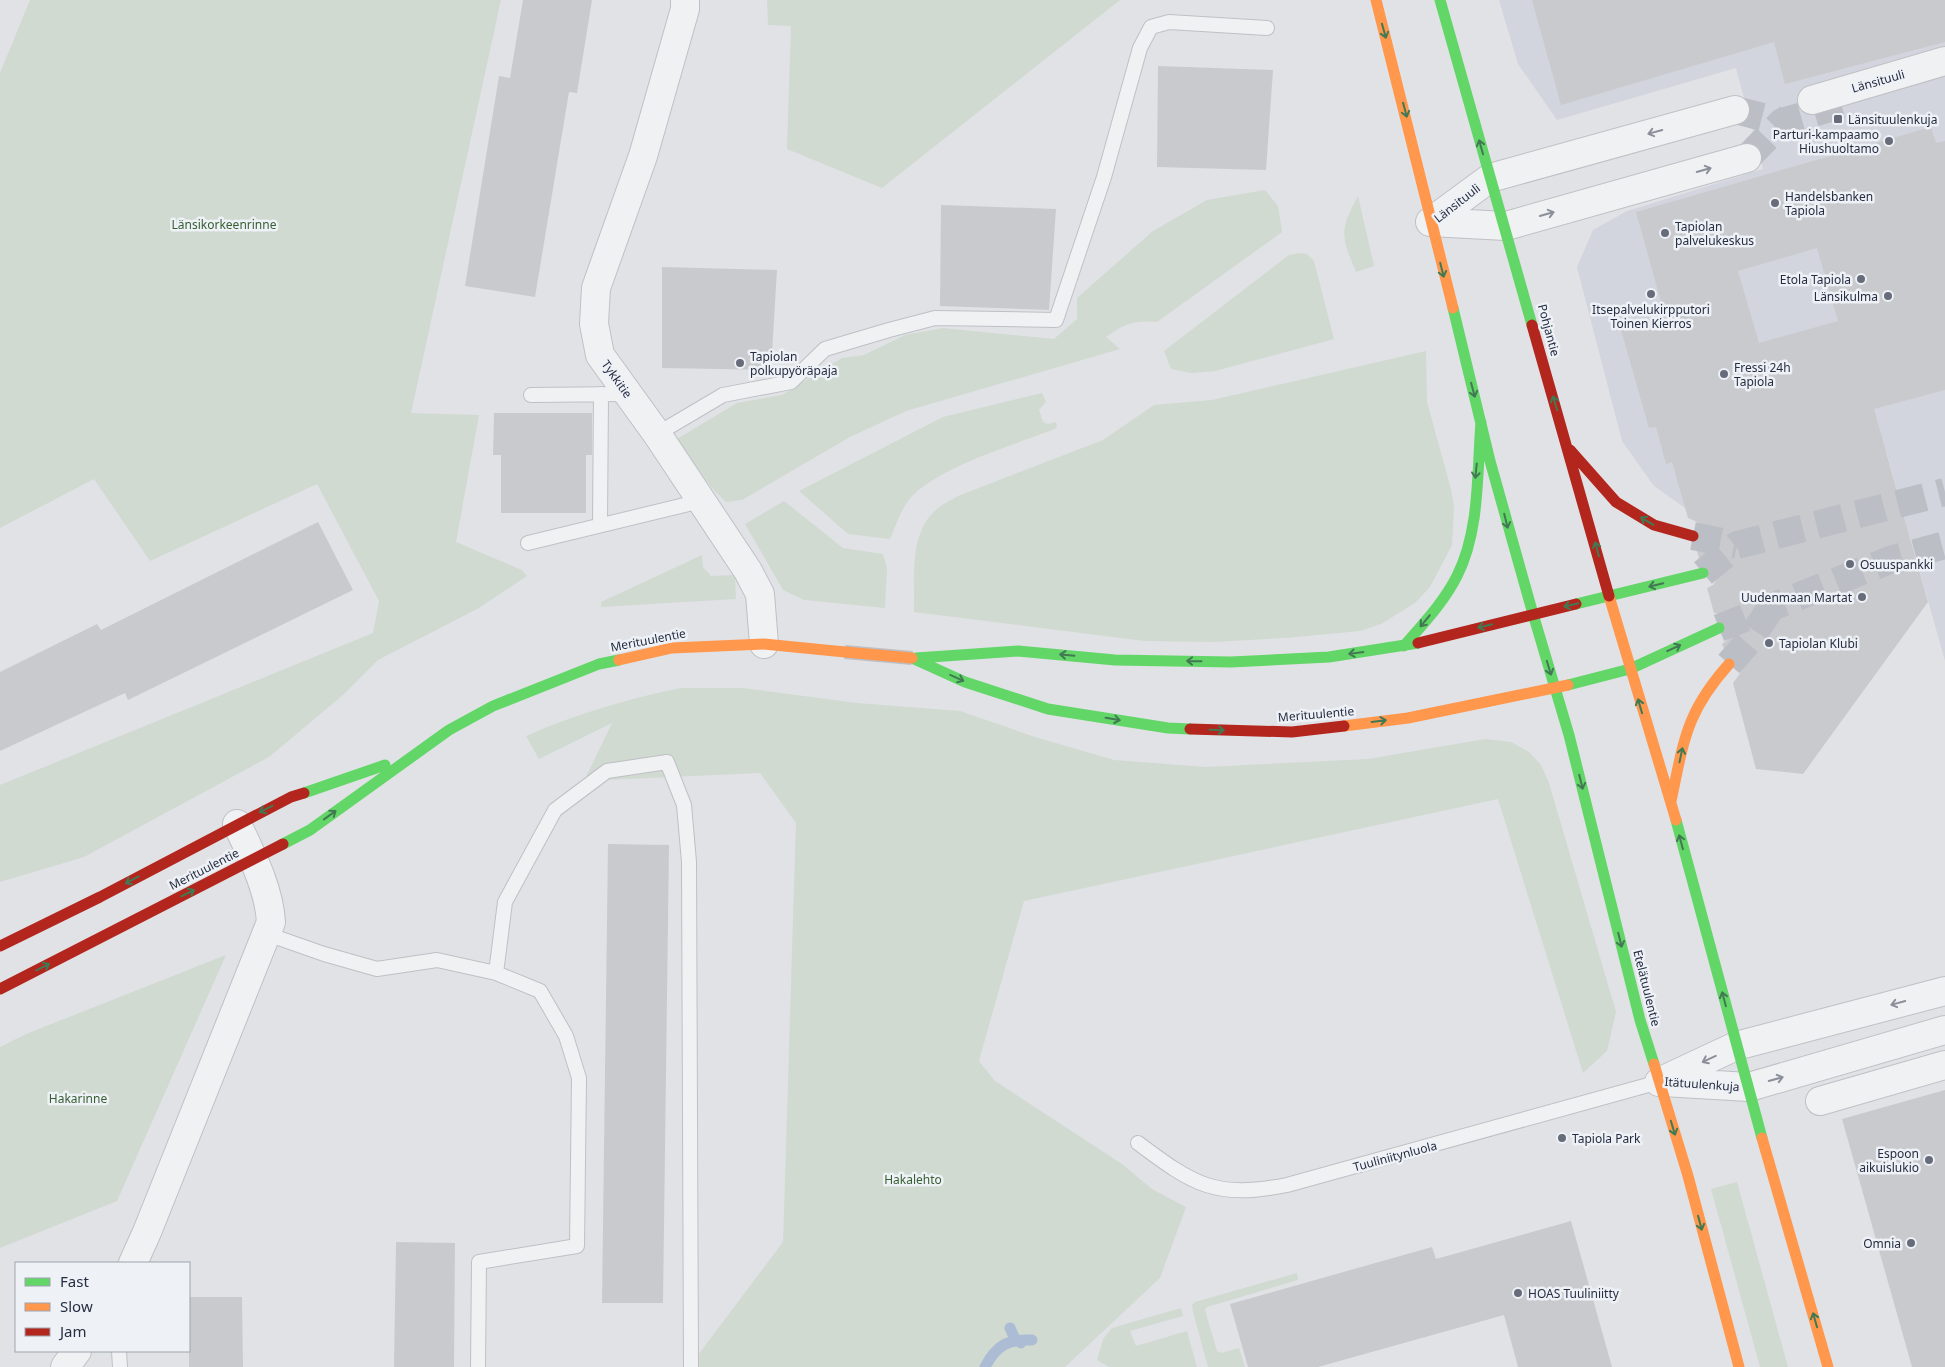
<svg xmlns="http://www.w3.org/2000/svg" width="1945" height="1367" viewBox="0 0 1945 1367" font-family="'Noto Sans',sans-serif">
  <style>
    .built { fill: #d2d5dd }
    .green { fill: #d0dad1 }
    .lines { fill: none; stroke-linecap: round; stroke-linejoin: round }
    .stream { stroke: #acbcd4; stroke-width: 11 }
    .building { fill: #c9cace; fill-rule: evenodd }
    .street-tunnel { stroke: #bcbec5; stroke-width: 28; stroke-dasharray: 28 14; stroke-linecap: butt }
    .primary-tunnel { stroke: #bcbec5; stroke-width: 28; stroke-dasharray: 28 14; stroke-linecap: butt }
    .lane-casing { stroke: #bfc0c4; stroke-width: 16 }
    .street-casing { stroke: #bfc0c4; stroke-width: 30 }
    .lane { stroke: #f0f1f3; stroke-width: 14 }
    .street { stroke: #f0f1f3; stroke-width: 28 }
    .fast { stroke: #63d668; stroke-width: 11 }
    .slow { stroke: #ff974d; stroke-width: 11 }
    .jam { stroke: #b3261e; stroke-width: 11 }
    .slow-bridge-casing { stroke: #bdbfc4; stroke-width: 14; stroke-linecap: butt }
    .slow-bridge { stroke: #ff974d; stroke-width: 11 }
    .oneway { stroke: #417953 }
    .oneway2 { stroke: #8b8f9a }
    .poi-dot { fill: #676c7b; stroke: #eef1f6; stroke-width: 2 }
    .labels { text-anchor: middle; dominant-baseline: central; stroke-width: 5; stroke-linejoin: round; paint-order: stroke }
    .street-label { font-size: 12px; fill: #262d41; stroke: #eef1f6 }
    .poi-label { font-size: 12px; fill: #262d41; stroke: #eef1f6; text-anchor: start }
    .park-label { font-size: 12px; fill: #365e32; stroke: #eef1f6 }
  </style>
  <rect width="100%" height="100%" fill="#e1e2e6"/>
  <path class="built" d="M1499,0H1945V661L1886,451L1685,508L1654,486L1622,441L1577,267L1593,230L1627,211L1763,169L1736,68L1557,120L1518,64Z"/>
  <path class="green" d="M30,0H501L411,413L479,415L456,542L522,570L527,576L479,608L378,660L343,695L269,757L84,857L0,882V785L373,633L379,601L317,484L150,561L94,479L0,528V73Z
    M767,0H1120L882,188L787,149L791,26L768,25Z
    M1265,190L1278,206L1282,232L1157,322C1134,320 1124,324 1106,337L1120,349L906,411L850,437L742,500L726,502L711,487L677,439L737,403L782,395L842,358L864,355L905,335L943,328L1054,339L1077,319V298L1153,231L1207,200Z
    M1358,196L1374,266L1356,272C1341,236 1339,231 1358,196Z
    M1301,253L1307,254L1314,261L1334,339L1215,371L1191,373L1171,369L1164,351L1289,255Z
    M1426,351L1427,402L1451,489L1454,508L1452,545L1430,587L1415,603L1381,624L1360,631L1285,638L1214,642L1144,641L914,612C915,579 908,532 938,508C944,503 952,500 958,496L1103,440L1154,405L1212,400Z
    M1042,393L1046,402L1039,410L1043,422L1048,424L1056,422L1057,428C1018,444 928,469 906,504C899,514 895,528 890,539L848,534L799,491L943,417Z
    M784,501L843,548L883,554L887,569L885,608L804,600L783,590L745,524Z
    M702,555L703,567L711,576L735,575L736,599L601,607V602Z
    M681,688H743L857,703L960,711L1035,737L1114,760L1206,767L1368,759L1485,739L1511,742L1529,752L1541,765L1549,783L1616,1012L1607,1051L1583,1073L1498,799L1024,901L979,1061L995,1081L1122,1164L1152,1189L1186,1207L1160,1278L1065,1367H689L783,1242L796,823L760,773L584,781L612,723L539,759L526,736C576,714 627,699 681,688Z
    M226,955L117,1201L0,1248V1047L26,1034Z
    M1737,1182L1788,1367H1760L1711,1189Z
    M1297,1273L1298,1280L1207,1307L1205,1310L1217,1351L1221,1353L1239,1348L1245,1367H1208L1193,1312L1192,1305L1195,1302Z
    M1181,1308L1183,1316L1130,1331L1136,1346L1187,1331L1197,1367H1109L1097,1360L1103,1339L1112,1328Z"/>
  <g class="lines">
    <path class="stream" d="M1010,1328L1015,1339L1021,1343
      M985,1367C996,1346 1007,1339 1032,1340"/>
  </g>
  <path class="building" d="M523,0H592L577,93L569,92L535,297L465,286L499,76L510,78Z
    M1532,0H1945V42L1785,84L1774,42L1561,105Z
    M1158,66L1273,70L1266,170L1157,167Z
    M1931,127L1936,143L1945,141V390L1874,409L1928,602L1803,774L1756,769L1733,683L1744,668V660L1739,652L1732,649H1724L1722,644L1731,637L1734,630L1733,622L1728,615L1714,613L1707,588L1713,585L1718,578V569L1715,563L1708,558H1699L1697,551L1704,547L1708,541V532L1704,525L1688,518L1672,462L1666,464L1656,427L1649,428L1621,330L1665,316L1636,212ZM1817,248L1838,321L1759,343L1738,271Z
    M941,205L1056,209L1049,310L940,306Z
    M662,267L777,270L771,370L662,368Z
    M494,413H592V455H586V513H501V455H493Z
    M318,522L353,590L128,700L125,693L0,751V672L97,624L101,630Z
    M608,844L669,845L663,1303H602Z
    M1945,1090V1367H1912L1842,1119Z
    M1571,1221L1612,1367H1518L1504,1315L1318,1367H1248L1230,1304L1432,1247L1436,1259Z
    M396,1242L455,1243L454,1367H394Z
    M189,1297H242L243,1367H189Z"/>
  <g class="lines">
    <path class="street-tunnel" d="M1735,110L1782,122
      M1747,158L1782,122L1848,103"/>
    <path class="primary-tunnel" d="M1693,536L1737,545
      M1703,573L1737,545L1945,492
      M1719,628L1890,560L1945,545
      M1729,664L1748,642L1773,605"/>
    <g class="lane-casing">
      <path id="lane" d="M531,395L628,394
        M657,434L723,395L791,382L825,349L889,330L935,318L1056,320L1104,177L1140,48L1151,27L1169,22L1267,28
        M600,525L601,394
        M528,543L701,501
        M267,934L324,954L377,969L437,960L496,973L540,991L566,1036L579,1078L577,1246L479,1262L478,1367
        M496,973L505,902L555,810L607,771L667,762L684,805L689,862L691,1367
        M1138,1143C1194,1185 1215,1199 1287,1185L1659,1082
        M119,1351L120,1367"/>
    </g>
    <g class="street-casing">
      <path id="street" d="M685,0V9L643,156L596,288L594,324L600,355L657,434L748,571L760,594L764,644
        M1812,100L1945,61
        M1430,222L1490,178L1735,110
        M1430,222L1506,226L1747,158
        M1659,1082L1736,1046L1945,991
        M1663,1082L1749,1087L1945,1030
        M1820,1101L1945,1065
        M133,1263L147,1232L271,922C269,888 251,854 237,824
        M65,1367L77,1351"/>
    </g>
    <use href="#lane" class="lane"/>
    <use href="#street" class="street"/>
    <path class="fast" d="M1440,0L1532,325
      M1453,308L1490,461L1533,614
      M1576,604L1703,573
      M1533,614L1569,735L1640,1020L1654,1064
      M1404,646C1423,624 1444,602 1457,576C1480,531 1477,472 1481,422
      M912,658L965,682L1048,709L1168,728L1190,729
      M916,658L1018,651L1115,660L1231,662L1329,657L1418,643
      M1568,685L1630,669L1719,628
      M304,793L385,765
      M1676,820L1762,1138
      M283,844L310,830L449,730L493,706L599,664L619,660"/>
    <path class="slow" d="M1376,0L1453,308
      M1609,596L1676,820
      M619,660L672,648L764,644L845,652
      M1344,726L1408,718L1568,685
      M1671,801C1684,740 1686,712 1729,664
      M1654,1064L1688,1176L1739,1367
      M1762,1138L1828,1367"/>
    <path class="jam" d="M1532,325L1609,596
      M1570,450L1616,502L1654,525L1693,536
      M1418,643L1576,604
      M1190,729L1292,732L1344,726
      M0,946L100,897L291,797L304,793
      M0,989L283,844"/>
    <g class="slow-bridge-casing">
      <path id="slow-bridge" d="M845,652L912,658"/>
    </g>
    <use href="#slow-bridge" class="slow-bridge"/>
  </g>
  <defs><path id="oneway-shaft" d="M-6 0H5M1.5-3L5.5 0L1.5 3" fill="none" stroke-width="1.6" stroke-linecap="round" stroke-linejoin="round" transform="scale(1.25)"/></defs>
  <g class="oneway">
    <use href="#oneway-shaft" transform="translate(1384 31) rotate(74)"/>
    <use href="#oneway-shaft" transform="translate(1405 110) rotate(75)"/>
    <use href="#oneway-shaft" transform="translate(1481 147) rotate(-106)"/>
    <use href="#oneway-shaft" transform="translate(1442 270) rotate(76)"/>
    <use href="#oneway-shaft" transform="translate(1473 390) rotate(75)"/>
    <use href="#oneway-shaft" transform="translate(1555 403) rotate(-107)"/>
    <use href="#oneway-shaft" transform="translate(1476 471) rotate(96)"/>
    <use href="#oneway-shaft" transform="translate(1506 521) rotate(76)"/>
    <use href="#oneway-shaft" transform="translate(1647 521) rotate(-149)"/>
    <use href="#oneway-shaft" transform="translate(1597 549) rotate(-105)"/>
    <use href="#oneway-shaft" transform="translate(1656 585) rotate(166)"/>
    <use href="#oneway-shaft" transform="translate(1571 605) rotate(167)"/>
    <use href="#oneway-shaft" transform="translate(1425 621) rotate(130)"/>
    <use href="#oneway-shaft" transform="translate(1485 626) rotate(166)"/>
    <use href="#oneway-shaft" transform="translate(1674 648) rotate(-25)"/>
    <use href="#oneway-shaft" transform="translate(1356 653) rotate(172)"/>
    <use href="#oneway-shaft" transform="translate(1067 655) rotate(-175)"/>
    <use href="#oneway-shaft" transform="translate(1194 661) rotate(-179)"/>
    <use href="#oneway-shaft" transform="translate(1549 668) rotate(73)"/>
    <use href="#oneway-shaft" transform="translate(957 678) rotate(24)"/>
    <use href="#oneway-shaft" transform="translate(1640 706) rotate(-106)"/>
    <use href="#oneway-shaft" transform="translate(1113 719) rotate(9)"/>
    <use href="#oneway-shaft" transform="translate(1379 721) rotate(-7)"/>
    <use href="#oneway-shaft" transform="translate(1217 730) rotate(2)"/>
    <use href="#oneway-shaft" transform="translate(1681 755) rotate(-78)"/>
    <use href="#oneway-shaft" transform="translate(1581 782) rotate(76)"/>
    <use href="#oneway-shaft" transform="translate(266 809) rotate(153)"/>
    <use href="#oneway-shaft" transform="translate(330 815) rotate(-36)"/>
    <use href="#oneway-shaft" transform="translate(1681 842) rotate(-105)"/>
    <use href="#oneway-shaft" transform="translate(132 880) rotate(152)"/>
    <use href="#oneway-shaft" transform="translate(188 893) rotate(-27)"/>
    <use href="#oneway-shaft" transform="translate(1620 940) rotate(76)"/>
    <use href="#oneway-shaft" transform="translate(43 967) rotate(-27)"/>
    <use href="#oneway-shaft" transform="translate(1724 999) rotate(-105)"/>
    <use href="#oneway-shaft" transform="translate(1673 1128) rotate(73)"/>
    <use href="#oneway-shaft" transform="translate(1700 1223) rotate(75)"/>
    <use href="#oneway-shaft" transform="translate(1815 1320) rotate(-106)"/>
  </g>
  <g class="oneway2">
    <use href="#oneway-shaft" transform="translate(1655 132) rotate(165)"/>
    <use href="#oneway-shaft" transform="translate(1704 170) rotate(-16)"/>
    <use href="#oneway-shaft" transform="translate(1547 214) rotate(-16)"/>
    <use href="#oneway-shaft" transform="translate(1898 1003) rotate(165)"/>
    <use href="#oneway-shaft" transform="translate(1709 1059) rotate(155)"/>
    <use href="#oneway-shaft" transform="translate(1776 1079) rotate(-16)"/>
  </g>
  <g class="poi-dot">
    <rect x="1833" y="114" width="10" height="10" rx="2.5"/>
    <circle cx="1889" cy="141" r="5"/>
    <circle cx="1775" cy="203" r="5"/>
    <circle cx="1665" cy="233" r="5"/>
    <circle cx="1861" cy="279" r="5"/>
    <circle cx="1651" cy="294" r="5"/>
    <circle cx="1888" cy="296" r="5"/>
    <circle cx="740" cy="363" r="5"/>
    <circle cx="1724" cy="374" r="5"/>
    <circle cx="1850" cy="564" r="5"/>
    <circle cx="1862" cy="597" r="5"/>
    <circle cx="1769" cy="643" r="5"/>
    <circle cx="1562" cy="1138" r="5"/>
    <circle cx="1929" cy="1160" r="5"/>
    <circle cx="1911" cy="1243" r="5"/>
    <circle cx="1518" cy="1293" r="5"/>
  </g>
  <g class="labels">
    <g class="street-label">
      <text transform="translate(1878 81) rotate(-16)">Länsituuli</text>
      <text transform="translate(1457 203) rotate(-38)">Länsituuli</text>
      <text transform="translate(1549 330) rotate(75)">Pohjantie</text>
      <text transform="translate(617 379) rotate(55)">Tykkitie</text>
      <text transform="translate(648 640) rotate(-11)">Merituulentie</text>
      <text transform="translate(1316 714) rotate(-5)">Merituulentie</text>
      <text transform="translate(204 869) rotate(-27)">Merituulentie</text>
      <text transform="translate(1647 988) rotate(76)">Etelätuulentie</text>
      <text transform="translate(1702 1084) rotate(4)">Itätuulenkuja</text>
      <text transform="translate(1395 1156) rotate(-15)">Tuuliniitynluola</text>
    </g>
    <g class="poi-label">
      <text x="1848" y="119">Länsituulenkuja</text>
      <text x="1879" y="134" text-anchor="end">Parturi-kampaamo<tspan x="1879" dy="14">Hiushuoltamo</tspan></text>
      <text x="1785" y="196">Handelsbanken<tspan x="1785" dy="14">Tapiola</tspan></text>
      <text x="1675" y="226">Tapiolan<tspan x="1675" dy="14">palvelukeskus</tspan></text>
      <text x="1851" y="279" text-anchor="end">Etola Tapiola</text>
      <text x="1878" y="296" text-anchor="end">Länsikulma</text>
      <text x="1651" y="309" text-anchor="middle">Itsepalvelukirpputori<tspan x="1651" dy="14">Toinen Kierros</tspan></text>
      <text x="750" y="356">Tapiolan<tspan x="750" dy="14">polkupyöräpaja</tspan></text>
      <text x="1734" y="367">Fressi 24h<tspan x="1734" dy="14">Tapiola</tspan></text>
      <text x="1860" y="564">Osuuspankki</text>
      <text x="1852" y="597" text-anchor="end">Uudenmaan Martat</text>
      <text x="1779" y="643">Tapiolan Klubi</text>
      <text x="1572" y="1138">Tapiola Park</text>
      <text x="1919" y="1153" text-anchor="end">Espoon<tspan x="1919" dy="14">aikuislukio</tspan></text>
      <text x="1901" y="1243" text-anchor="end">Omnia</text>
      <text x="1528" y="1293">HOAS Tuuliniitty</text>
    </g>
    <g class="park-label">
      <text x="224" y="224">Länsikorkeenrinne</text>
      <text x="78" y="1098">Hakarinne</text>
      <text x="913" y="1179">Hakalehto</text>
    </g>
  </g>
  <rect x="15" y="1262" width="175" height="90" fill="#eef1f6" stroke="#9ea3ae"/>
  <rect x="25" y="1278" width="25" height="8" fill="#63d668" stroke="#9ea3ae"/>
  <text x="60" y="1287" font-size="15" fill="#262d41">Fast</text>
  <rect x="25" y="1303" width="25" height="8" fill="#ff974d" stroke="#9ea3ae"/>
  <text x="60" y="1312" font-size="15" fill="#262d41">Slow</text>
  <rect x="25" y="1328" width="25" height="8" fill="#b3261e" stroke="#9ea3ae"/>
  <text x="60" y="1337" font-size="15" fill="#262d41">Jam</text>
</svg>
